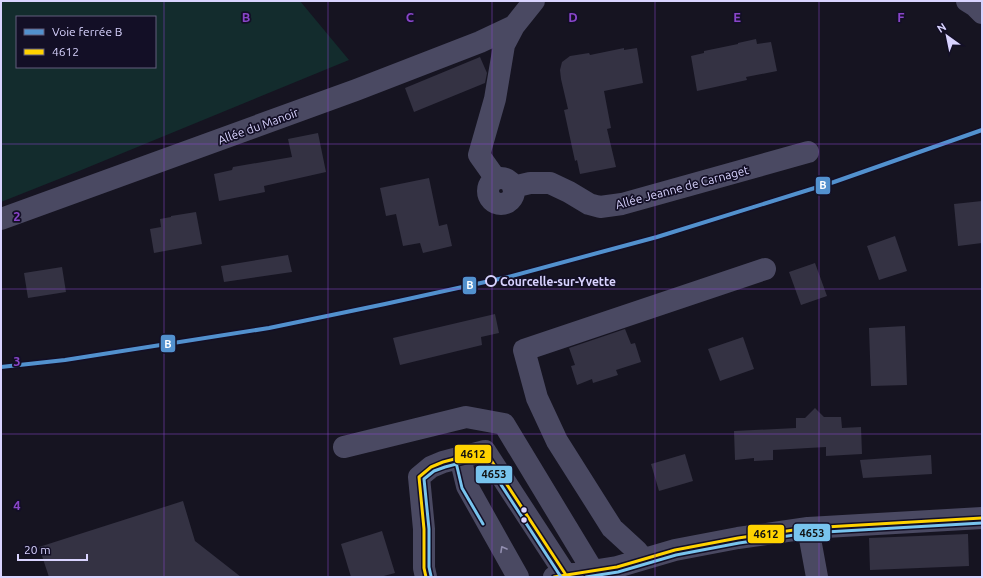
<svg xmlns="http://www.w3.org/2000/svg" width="983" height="578" viewBox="0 0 983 578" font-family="Ubuntu,sans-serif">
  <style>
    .green { fill: #132c2d; fill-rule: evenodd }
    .building { fill: #343243 }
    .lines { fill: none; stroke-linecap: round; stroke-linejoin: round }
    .minor { stroke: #4a4962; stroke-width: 22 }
    .bus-1-casing { stroke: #130f26; stroke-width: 6 }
    .bus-2-casing { stroke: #130f26; stroke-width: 6 }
    .bus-1 { stroke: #ffd300; stroke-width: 3 }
    .bus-2 { stroke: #78c4ee; stroke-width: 3 }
    .rail-1-casing { stroke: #130f26; stroke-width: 7 }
    .rail-1 { stroke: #5291ce; stroke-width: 4 }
    .oneway { stroke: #928eb0 }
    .grid { fill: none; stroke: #8945c9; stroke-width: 1; stroke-opacity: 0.55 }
    .stop-dot { fill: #130f26; stroke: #d9d4ff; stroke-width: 2 }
    .bus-dot { fill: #d9d4ff; stroke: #130f26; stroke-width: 1.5 }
    .labels { text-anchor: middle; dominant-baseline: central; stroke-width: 3.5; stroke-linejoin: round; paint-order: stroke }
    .street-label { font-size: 12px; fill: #d9d4ff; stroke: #130f26 }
    .stop-label { font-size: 12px; font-weight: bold; fill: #d9d4ff; stroke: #130f26; text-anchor: start }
    .grid-label { font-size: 13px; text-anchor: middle; font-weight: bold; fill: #8945c9; stroke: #130f26; stroke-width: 3.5; stroke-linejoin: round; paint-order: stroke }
    .line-badge { stroke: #130f26; stroke-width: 1.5 }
    .badge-label { font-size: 11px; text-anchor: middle; font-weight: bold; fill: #fff }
    .pale-badge-label { font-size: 11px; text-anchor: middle; font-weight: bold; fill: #111 }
  </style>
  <rect width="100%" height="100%" fill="#161421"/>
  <path class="green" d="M1,1H300L349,60L79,171L1,202ZM17,17H155V67H17Z"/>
  <path class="building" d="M756,39L757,44L771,42L777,71L746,77L747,80L697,91L691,56L704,53V51L738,44V43Z
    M624,48V50L637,48L643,83L604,91L611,128L607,129L616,167L580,174L577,160L575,161L564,110L568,109L561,79L560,70L562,62L570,56L589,53L590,55Z
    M480,57L487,73L485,83L414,112L405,88Z
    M318,133L326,172L264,186L265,192L219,201L214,174L232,170L233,167L292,157L288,139Z
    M429,178L439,226L447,224L452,246L423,253L420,243L403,246L396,214L386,216L380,188Z
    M982,201V243L958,246L954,204Z
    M196,212L202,244L154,253L150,229L161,227L160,219L171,217V216Z
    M895,236L907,271L879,280L867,246Z
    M288,255L292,272L224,282L221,266Z
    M815,263L827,296L801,305L789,272Z
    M62,267L66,292L28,298L24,273Z
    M495,314L499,333L481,337L482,345L400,365L393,338Z
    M905,326L907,385L871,386L869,328Z
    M625,329L631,344L635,343L641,362L616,370L618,375L593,383L592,379L577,385L571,366L575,365L569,348Z
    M743,337L754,369L720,381L708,349Z
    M815,408L824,417H841L842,428L861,427L862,454L826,456V447L773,450V460L754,461V458L735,460L734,431L796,428V418H805Z
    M685,454L693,481L659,491L651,464Z
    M931,455L932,474L863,478L860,460Z
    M183,501L195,541L241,577H49L39,547Z
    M382,531L395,573L380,577H351L341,544Z
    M968,534L969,566L870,570L869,538Z"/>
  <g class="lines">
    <path class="minor" d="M967,1L975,6L982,13
      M488 191a13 13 0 1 1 26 0a13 13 0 1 1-26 0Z
      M496,179L479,155L495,99L504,45L514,26L534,1
      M513,187L530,183H550L569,192L589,204L600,207L622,204L808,152
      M1,219L356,90L480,42L514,26
      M344,447L466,417L504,424L593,571
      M460,457L467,486L518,577
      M808,528L817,577
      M643,559L637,551L612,528L557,441L537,398L524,350L765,269
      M426,577L424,568V529L419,477L431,467L443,462L485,451L566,575
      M554,577L617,567L675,550L738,538L808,528L982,518"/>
    <g class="bus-1-casing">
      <path id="bus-1" d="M426,577L424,568V529L419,477L431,467L443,462L485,451L566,575
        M554,577L617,567L675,550L738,538L808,528L982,518"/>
    </g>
    <g class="bus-2-casing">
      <path id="bus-2" d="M455,458L462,488L483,524
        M431,576L429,567V529L424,479L434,471L445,467L483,457L561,577
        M586,577L618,572L676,555L739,543L808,533L982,523"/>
    </g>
    <use href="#bus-1" class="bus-1"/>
    <use href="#bus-2" class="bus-2"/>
    <g class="rail-1-casing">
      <path id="rail-1" d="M1,367L65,360L269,328L385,304L508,277L657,237L834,182L982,130"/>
    </g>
    <use href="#rail-1" class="rail-1"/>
  </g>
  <defs><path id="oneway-chevron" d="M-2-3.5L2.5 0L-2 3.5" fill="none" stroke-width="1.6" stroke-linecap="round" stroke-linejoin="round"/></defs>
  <use class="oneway" href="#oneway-chevron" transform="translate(503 549) rotate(-119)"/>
  <path class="grid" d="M164,1V577M328,1V577M492,1V577M655,1V577M819,1V577M1,144H982M1,289H982M1,434H982"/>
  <circle class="stop-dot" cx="491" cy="281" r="5"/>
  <g class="bus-dot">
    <circle cx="524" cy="510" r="3.5"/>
    <circle cx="524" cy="520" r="3.5"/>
  </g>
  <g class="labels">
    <g class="street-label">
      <text transform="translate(258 126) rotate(-20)">Allée du Manoir</text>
      <text transform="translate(682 187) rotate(-15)">Allée Jeanne de Carnaget</text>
    </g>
    <g class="stop-label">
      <text x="500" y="281">Courcelle-sur-Yvette</text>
    </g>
  </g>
  <g class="grid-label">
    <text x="246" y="22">B</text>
    <text x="410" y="22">C</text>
    <text x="573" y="22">D</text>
    <text x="737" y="22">E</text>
    <text x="901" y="22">F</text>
    <text x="17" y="221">2</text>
    <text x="17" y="366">3</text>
    <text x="17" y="510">4</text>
  </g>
  <g class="line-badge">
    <rect x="815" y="176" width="16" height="19" rx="4" fill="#5291ce"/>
    <rect x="462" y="276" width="15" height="19" rx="4" fill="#5291ce"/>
    <rect x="160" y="334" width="16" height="19" rx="4" fill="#5291ce"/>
    <rect x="454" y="444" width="38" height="20" rx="4" fill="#ffd300"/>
    <rect x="475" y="465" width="38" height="19" rx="4" fill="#78c4ee"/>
    <rect x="793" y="523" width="38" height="19" rx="4" fill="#78c4ee"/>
    <rect x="747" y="524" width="38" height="20" rx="4" fill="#ffd300"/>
  </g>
  <g class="badge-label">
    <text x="823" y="189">B</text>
    <text x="470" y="289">B</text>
    <text x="168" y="348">B</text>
  </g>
  <g class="pale-badge-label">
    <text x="473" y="458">4612</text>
    <text x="494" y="478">4653</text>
    <text x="812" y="537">4653</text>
    <text x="766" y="538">4612</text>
  </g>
  <rect width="983" height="578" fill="none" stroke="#d9d4ff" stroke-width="4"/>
  <rect x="16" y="16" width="140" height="52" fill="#130f26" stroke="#625e7d"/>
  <rect x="24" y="29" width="20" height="6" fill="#5291ce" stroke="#625e7d"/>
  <text x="52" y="36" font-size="12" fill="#d9d4ff">Voie ferrée B</text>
  <rect x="24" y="49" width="20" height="6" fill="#ffd300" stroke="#625e7d"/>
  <text x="52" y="56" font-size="12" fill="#d9d4ff">4612</text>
  <g transform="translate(947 36) rotate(327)" stroke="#130f26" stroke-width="3" paint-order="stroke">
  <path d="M0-3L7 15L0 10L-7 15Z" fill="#d9d4ff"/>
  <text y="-6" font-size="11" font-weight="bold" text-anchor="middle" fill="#d9d4ff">N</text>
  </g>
  <path d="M18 554v6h69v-6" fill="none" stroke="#d9d4ff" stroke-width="2"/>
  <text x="24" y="554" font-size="12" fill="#d9d4ff" stroke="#130f26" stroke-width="3" paint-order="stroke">20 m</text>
</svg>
